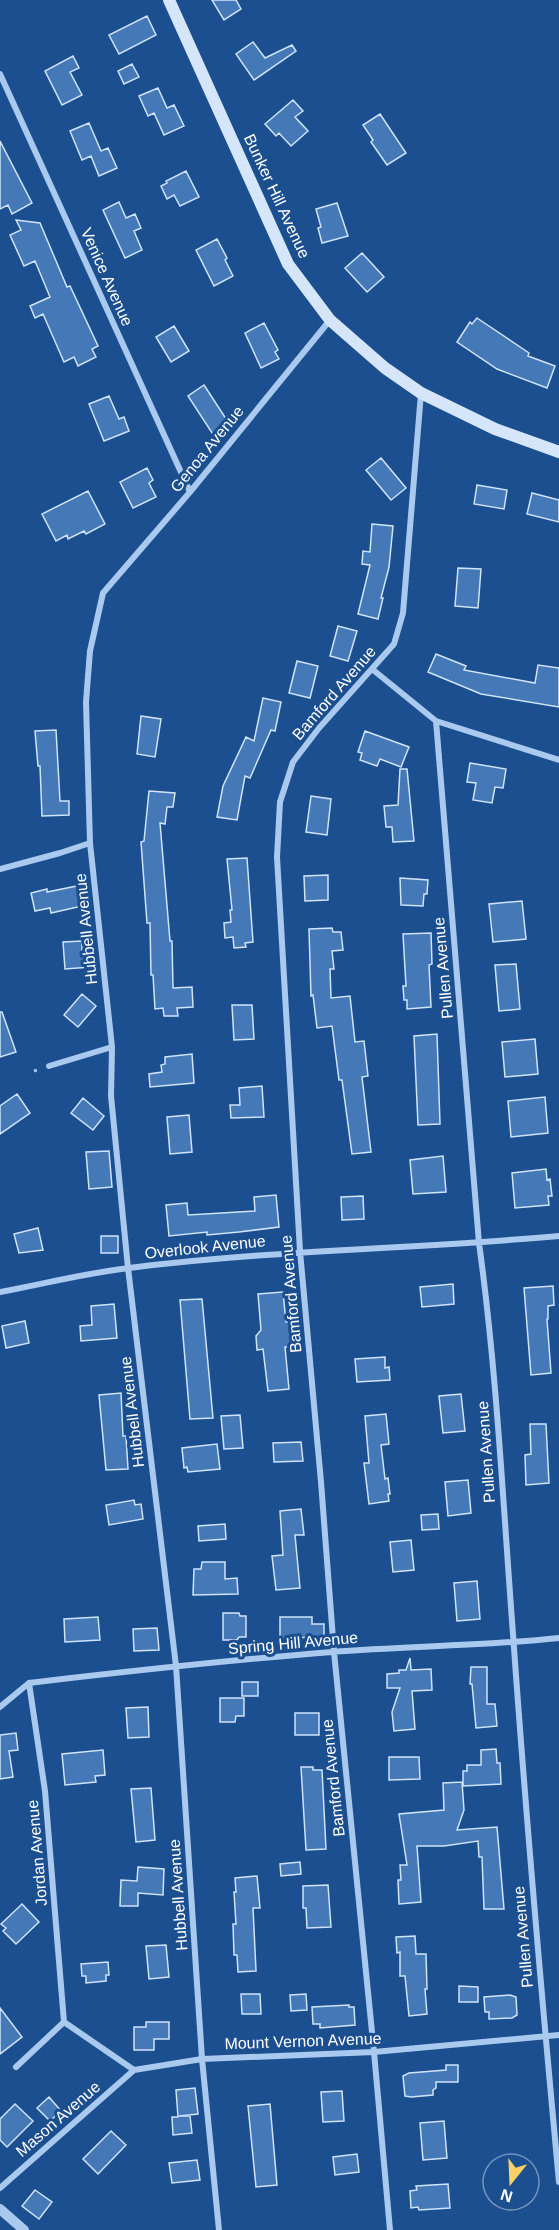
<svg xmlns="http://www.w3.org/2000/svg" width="559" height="2230" viewBox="0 0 559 2230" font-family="Arial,sans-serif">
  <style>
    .building { fill: #4478b7; stroke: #cfe3fa; stroke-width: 1.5 }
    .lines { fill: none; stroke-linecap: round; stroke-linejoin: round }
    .path { stroke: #a9c9ee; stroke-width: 3; stroke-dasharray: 3 4.5; stroke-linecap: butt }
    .minor { stroke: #a9c9ee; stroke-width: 6 }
    .tertiary { stroke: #a9c9ee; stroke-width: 10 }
    .secondary { stroke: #d6e6fa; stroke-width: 12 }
    .labels { text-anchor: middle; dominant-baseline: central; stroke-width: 6; stroke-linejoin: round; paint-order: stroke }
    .street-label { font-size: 16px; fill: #fff; stroke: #1b4f8f }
  </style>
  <rect width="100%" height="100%" fill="#1b4f8f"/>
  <path class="building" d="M212,0H236L241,9L224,20Z
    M147,16L156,35L119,54L109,35Z
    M253,42L265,58L292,45L296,51L254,80L236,54Z
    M73,56L79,68L70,72L82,95L62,105L45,71Z
    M132,64L139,77L124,84L118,71Z
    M158,88L167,108L174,105L184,126L164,135L154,113L148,116L139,96Z
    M293,100L303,111L295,117L308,131L291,146L279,133L276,136L265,124Z
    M380,114L406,153L387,165L371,142L373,140L363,125Z
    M89,123L101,151L108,148L117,168L99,176L91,156L82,160L70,131Z
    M0,141L32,203L12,214L8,205L0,209Z
    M186,171L199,197L180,206L174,195L167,199L161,186L167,183L166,181Z
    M119,202L126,218L135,214L141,228L134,231L142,250L125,258L103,210Z
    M337,203L348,236L322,243L318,228L321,227L316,209Z
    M16,220L40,223L67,287L70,286L98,346L92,349L96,357L78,366L74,357L64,362L43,314L35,318L30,306L50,297L35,261L24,266L10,235L21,230Z
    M217,239L227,258L225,260L233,276L214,286L196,250Z
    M362,253L384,277L367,292L345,268Z
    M477,318L529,353L528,356L555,366L547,388L497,369L457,342L470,322L472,324Z
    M264,323L278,350L275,352L279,359L261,368L245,333Z
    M174,326L189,351L171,362L156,337Z
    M204,385L232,428L216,439L188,396Z
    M109,396L119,419L124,417L129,431L104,441L89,404Z
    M381,458L406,488L391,500L366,470Z
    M147,468L153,480L149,483L156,497L133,508L120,482Z
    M477,485L507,490L504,509L474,504Z
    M88,491L105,524L86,534L84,531L68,539L67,535L56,541L42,514Z
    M532,493L559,500V522L527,514Z
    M372,524L393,526L389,567L381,598H383L378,619L358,614L370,565L362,564L363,551L370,552Z
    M458,568L481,569L478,608L455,606Z
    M338,626L357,631L348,661L330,656Z
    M436,654L466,666L464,670L535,683L538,665L559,668V707L481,694L428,672Z
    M297,661L318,666L310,698L289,693Z
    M263,698L281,702L275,731L271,730L250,778L245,776L237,820L217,817L223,786L246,737L254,741Z
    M141,716L161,719L155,757L137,754Z
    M56,730L60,801H69V815L42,816L40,766H38L35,731Z
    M365,731L409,747L401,767L380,759L377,766L360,760L362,753L358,752Z
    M470,763L506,769L503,788L495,787L492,803L473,800L476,783L467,782Z
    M400,769H407L414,841L393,842L392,827H386L384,806L398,805Z
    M149,791L175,793L173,807H167L165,824L160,823L170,941H172L173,988L192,987L193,1007L177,1008L178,1016H164L163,1008L155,1009L153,975H151L150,923H147L141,842L144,841Z
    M311,796L331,799L327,835L306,832Z
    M247,858L253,942L245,943L246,947L234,948L233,937L225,938L224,923L231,922L230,910H232L227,859Z
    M328,875V900L305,901L304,876Z
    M400,878L428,880L427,894H424L423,906L401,905Z
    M77,886L82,906L51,913L50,908L35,911L31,893L47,889V892Z
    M522,901L526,939L493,942L489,904Z
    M332,928L333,932H341L343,950L332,951L334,969H330L331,998L350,996L355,1042L364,1041L368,1076L362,1077L371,1152L352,1154L342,1080H339L332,1026L317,1028L313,995L311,996L309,929Z
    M431,933L432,964L429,965L431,1007L407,1009V1000H404L403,986H406L403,934Z
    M82,941V954L90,953L91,967L65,969L63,942Z
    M516,964L520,1009L499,1011L495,965Z
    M82,994L96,1006L78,1027L64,1015Z
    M232,1005H252L254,1039L234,1040Z
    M0,1012H2L16,1052L0,1057Z
    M437,1034L440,1124L418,1125L414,1036Z
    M535,1039L538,1074L505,1077L502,1042Z
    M192,1054L194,1083L150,1087L149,1074L162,1072L161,1065L165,1064V1057Z
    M262,1086L264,1117L231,1118L230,1105H240L239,1088Z
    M17,1094L30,1113L0,1134V1106Z
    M545,1097L548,1133L511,1137L508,1101Z
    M83,1098L104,1116L93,1130L71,1113Z
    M189,1115L192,1152L170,1154L167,1117Z
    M109,1151L112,1187L89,1189L86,1152Z
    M443,1156L446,1192L413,1194L410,1160Z
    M546,1169L547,1180L550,1179L552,1196H548L549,1205L515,1208L512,1173Z
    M276,1195L279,1227L239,1232L207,1235V1232L169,1236L166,1205L187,1203L188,1215L255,1211L254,1197Z
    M363,1196L364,1219L342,1220L341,1197Z
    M38,1228L43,1250L19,1253L14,1234Z
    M101,1236H118V1253H101Z
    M453,1284L454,1304L422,1307L420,1287Z
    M553,1286L554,1305L548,1306V1319H547L551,1373L531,1375L524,1288Z
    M283,1292L286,1322H293L295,1347H285L289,1389L268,1391L263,1349L257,1350L256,1336L261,1330L258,1294Z
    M202,1299L213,1418L190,1419L180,1300Z
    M114,1304L117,1338L81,1341L80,1326L92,1325L91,1306Z
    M25,1321L29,1343L6,1348L2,1326Z
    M385,1357V1368L389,1367L390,1380L357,1382L355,1359Z
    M121,1393L123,1436H126L128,1469L106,1470L99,1395Z
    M461,1394L465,1431L443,1433L439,1396Z
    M386,1414L389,1444L381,1445L385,1479L388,1478L390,1494H388L389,1501L369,1504L364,1463H369L365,1416Z
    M240,1415L243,1448L224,1449L221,1416Z
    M530,1424H546L549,1483L526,1485L525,1455L531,1454Z
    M301,1442L303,1461L274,1462L273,1443Z
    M217,1444L220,1469L188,1472L187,1467L184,1468L182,1448Z
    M468,1480L471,1513L448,1516L445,1482Z
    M134,1500L135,1505L141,1504L143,1519L109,1525L106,1505Z
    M301,1509L304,1535H295L300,1588L276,1590L272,1556L283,1555L280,1511Z
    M438,1514L439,1529L422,1530L421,1515Z
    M225,1524L226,1539L199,1541L198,1526Z
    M411,1540L414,1570L393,1572L390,1542Z
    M202,1562H225V1579L237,1578L238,1594L193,1595L194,1569H201Z
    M477,1581L480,1619L457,1621L454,1583Z
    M223,1613H239L240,1616H246V1637H239L237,1640H223Z
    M98,1617L100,1640L65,1642L64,1619Z
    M280,1617H312V1624H324V1638L280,1637Z
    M157,1628L159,1650L134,1651L133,1629Z
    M410,1658L411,1670L431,1669L432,1690L412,1691L415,1729L394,1731L392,1712L400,1688H387V1674L399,1673V1670H406Z
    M471,1667H487V1704H495L497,1726L476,1728L472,1684H470Z
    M242,1682H258V1696H242Z
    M220,1698H244V1716H236L235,1722H220Z
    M148,1707L149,1737L128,1738L126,1708Z
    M295,1713H319V1735H295Z
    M16,1733L18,1750L9,1751L13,1777L0,1779V1735Z
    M496,1749L497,1763H500L501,1784L463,1786V1771H467V1765H481V1750Z
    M103,1750L105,1775L95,1776L96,1782L65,1785L62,1754Z
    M389,1757H419L420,1779L389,1780Z
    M301,1767H313V1770H322L326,1849L306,1850Z
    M462,1782L464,1810L457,1830L497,1827L504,1909H484L482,1857H479L478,1841L444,1846H417L421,1902L399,1904L398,1880H401L400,1865H407L399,1814L444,1810L443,1783Z
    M151,1788L155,1840L136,1842L131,1789Z
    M300,1862L301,1874L281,1876L280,1864Z
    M138,1867L164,1869L163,1895L138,1893V1906H120L121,1880L137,1881Z
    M257,1876L260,1908H253L256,1971L238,1972L237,1955H234L233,1924H236L234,1892H236L235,1878Z
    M328,1885L331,1927L307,1928L306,1908H303V1886Z
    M22,1904L39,1922L16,1944L3,1931L6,1928L1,1924Z
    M415,1936L416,1954H426L427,1989H425L427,2014L409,2016L405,1976H400V1952L397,1953L396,1937Z
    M166,1945L169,1977L149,1979L146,1946Z
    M108,1962L109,1975H106V1981L86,1983V1976H82L81,1964Z
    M459,1986L478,1987V2002H459Z
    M241,1994H260L261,2014H242Z
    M306,1994L307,2010L291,2011L290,1995Z
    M510,1995L516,1997L517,2015L512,2018L489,2019V2012H485L484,1997Z
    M349,2005V2007H354L355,2025L320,2028V2024H313L312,2007Z
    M0,2008L22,2037L0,2054Z
    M146,2022H169V2039H154V2050H134V2027H146Z
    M446,2065H458V2082H436V2088L433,2090V2095L411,2097L405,2096L403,2076L409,2073L446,2070Z
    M195,2088L198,2114L179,2116H190L192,2133L173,2135L172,2117H178L176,2090Z
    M342,2091L344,2121L323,2122L321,2092Z
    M49,2097L61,2111L50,2121L37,2108Z
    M15,2104L33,2121L7,2147L0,2140V2119Z
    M270,2104L277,2185L256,2187L248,2106Z
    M444,2121L447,2158L423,2160L420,2123Z
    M111,2131L126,2145L98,2174L83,2159Z
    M357,2154L359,2172L335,2175L333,2157Z
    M197,2160L200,2180L172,2183L169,2163Z
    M448,2184L450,2208L419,2210L418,2207L411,2208L410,2191L417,2190L416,2186Z
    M35,2190L52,2202L39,2219L22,2206Z"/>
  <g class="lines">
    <path class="path" d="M34,1071L41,1069"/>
    <path class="minor" d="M0,74L190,492
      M372,669L436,721L559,760
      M436,721L479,1243C497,1373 503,1504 513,1634C526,1817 542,2000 559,2182
      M0,869L60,853L90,843
      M49,1066L112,1047
      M0,1292C43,1284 86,1273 129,1268C272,1250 416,1249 559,1236
      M29,1683C130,1671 231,1660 332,1652C408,1646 484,1646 559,1638
      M29,1683L45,1791L64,2022
      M0,1707L29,1683
      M64,2022L134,2070L202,2059L374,2052L559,2035
      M16,2067L64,2022
      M0,2188L134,2070
      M219,2230L202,2059L176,1666L128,1268L111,1096L112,1047L90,843L86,702L90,651L103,593L190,492L330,320
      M390,2230L374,2052L334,1652L321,1482L300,1251L277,857L280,802L293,762L319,728L394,644L403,613L421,393"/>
    <path class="tertiary" d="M0,2209L24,2230"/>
    <path class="secondary" d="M169,0L288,264L330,320L385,368L421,393L495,429L559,452"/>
  </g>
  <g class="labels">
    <g class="street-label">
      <text transform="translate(277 196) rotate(65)">Bunker Hill Avenue</text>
      <text transform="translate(107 277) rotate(66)">Venice Avenue</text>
      <text transform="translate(207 449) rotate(-51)">Genoa Avenue</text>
      <text transform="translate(334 693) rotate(-49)">Bamford Avenue</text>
      <text transform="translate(86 929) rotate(-96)">Hubbell Avenue</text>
      <text transform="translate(443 968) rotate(-95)">Pullen Avenue</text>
      <text transform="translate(205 1247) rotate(-6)">Overlook Avenue</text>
      <text transform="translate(291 1294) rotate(-95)">Bamford Avenue</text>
      <text transform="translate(132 1412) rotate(-97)">Hubbell Avenue</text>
      <text transform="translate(486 1452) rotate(-94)">Pullen Avenue</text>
      <text transform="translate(293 1643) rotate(-5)">Spring Hill Avenue</text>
      <text transform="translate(333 1778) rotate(-96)">Bamford Avenue</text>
      <text transform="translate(37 1853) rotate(-95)">Jordan Avenue</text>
      <text transform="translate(178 1895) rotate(-94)">Hubbell Avenue</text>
      <text transform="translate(523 1937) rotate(-95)">Pullen Avenue</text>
      <text transform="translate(303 2041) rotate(-2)">Mount Vernon Avenue</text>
      <text transform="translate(58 2119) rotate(-41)">Mason Avenue</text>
    </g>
  </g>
  <g transform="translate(511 2182) rotate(198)"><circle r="28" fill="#1b4f8f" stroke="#7695bc" stroke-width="1.5"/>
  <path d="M0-4.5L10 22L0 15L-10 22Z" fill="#ffd166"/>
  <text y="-9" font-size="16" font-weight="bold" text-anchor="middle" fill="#ffffff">N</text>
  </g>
</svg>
